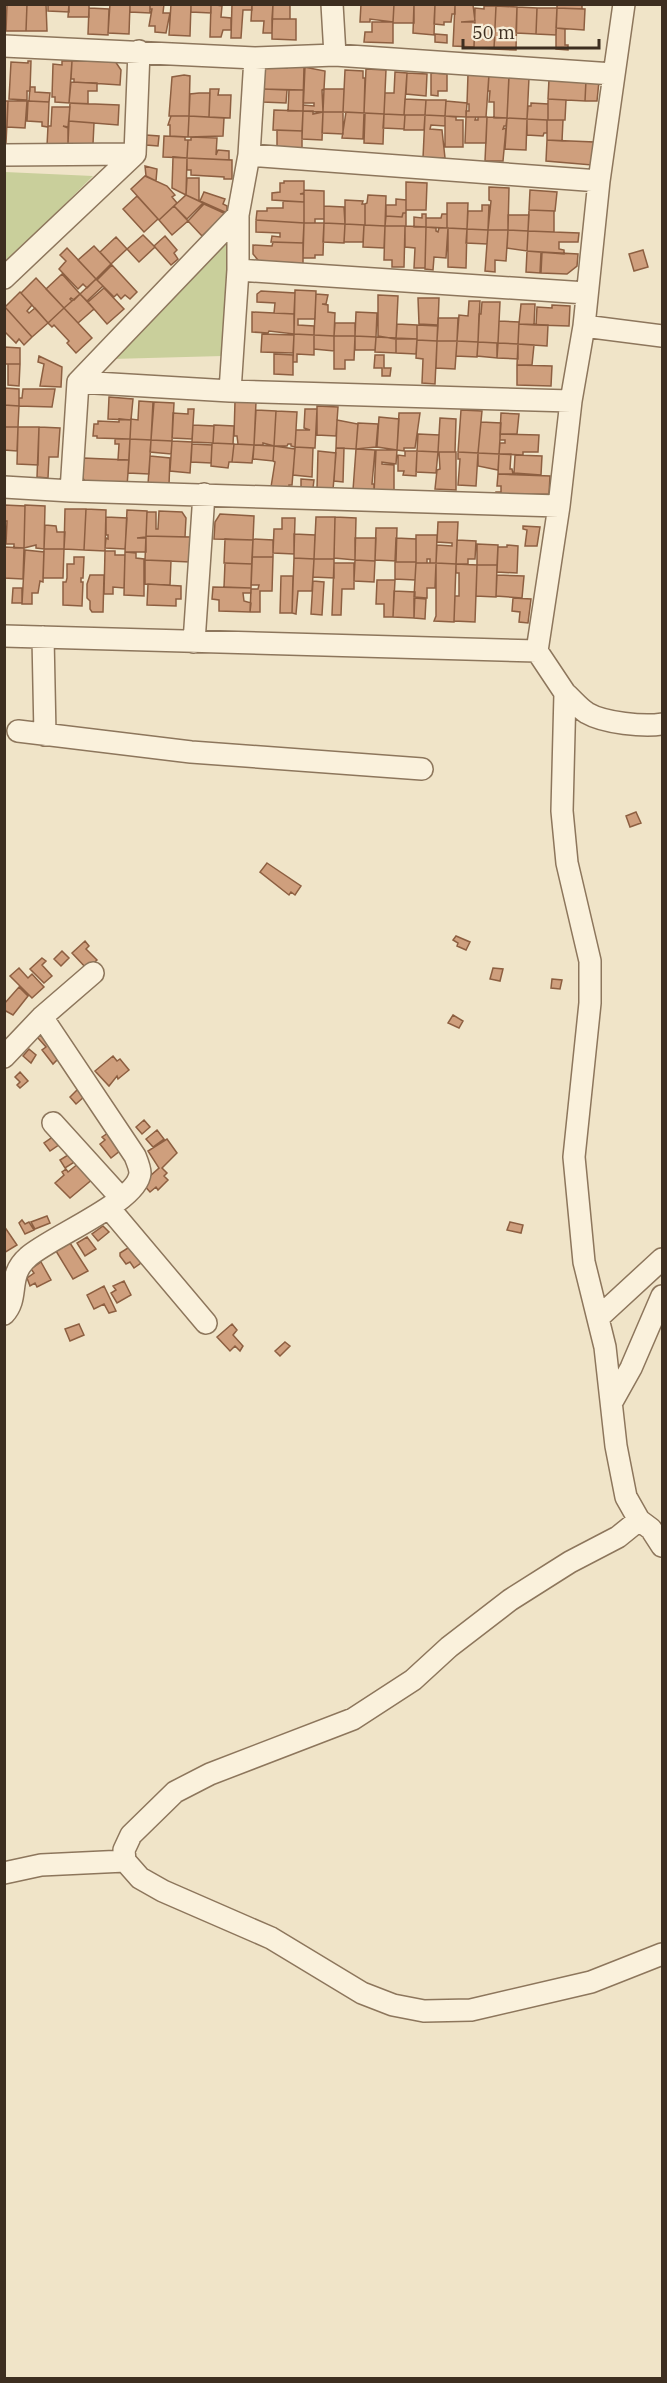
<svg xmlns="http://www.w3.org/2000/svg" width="667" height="2383" viewBox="0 0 667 2383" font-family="'IBM Plex Serif',serif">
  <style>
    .green { fill: #c9cf9b }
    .building { fill: #cf9f7d; stroke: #8d5f41; stroke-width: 1.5 }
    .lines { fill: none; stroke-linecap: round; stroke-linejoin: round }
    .minor-casing { stroke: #8d765c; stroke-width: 24 }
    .minor { stroke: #faf1dc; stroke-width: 21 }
  </style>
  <rect width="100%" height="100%" fill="#f0e4c8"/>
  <path class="green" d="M5,172L93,176L5,264Z
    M230,239L223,356L111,359Z"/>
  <path class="building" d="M7,4H27L26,31H6Z
    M27,4H46L47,31H26Z
    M48,4H69V12L48,11Z
    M69,4H89V17H68Z
    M110,4H130L129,34L108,33Z
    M130,4H150V13L130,12Z
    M150,4H164L163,13H170L166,33L155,32V26H149L152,9H150Z
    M171,4H191L190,36L169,35Z
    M191,4H211V13L191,12Z
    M211,4L222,6L221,17L231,18V30H223L221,37H210Z
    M232,4H252V10H243L241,38H231Z
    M252,4H273L272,33H263L264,21H251Z
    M273,4H290V19H272Z
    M361,4H394L393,22L370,19V22H360Z
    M394,4H414V23H393Z
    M414,4H435L434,35L413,33Z
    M435,4L455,5V14H452L451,22H444V25L434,24Z
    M557,4H582V9L557,8Z
    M455,5H473L475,21L461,22H475L474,47L453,46Z
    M484,6H496L494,49L474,48L475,8L484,9Z
    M496,6L517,7L516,50L494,49Z
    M517,7L537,8L536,34L516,33Z
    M89,8L109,9L108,35L88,34Z
    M537,8H557L556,35L536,34Z
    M557,8L585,9L584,30L556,28Z
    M272,19H296V40L272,39Z
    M372,22H393V43L364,42L365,32H372Z
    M556,28L565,29V45H568V50L556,49Z
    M435,34L447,35V43L435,42Z
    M28,61H31L30,91H27V100L9,99L11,62L28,63Z
    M62,61H72L69,103L55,102V97H52L53,64L62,65Z
    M72,61H115L121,70L120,85L74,82V79H71Z
    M287,65L305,66L304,90L261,89L262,67L287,68Z
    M304,67L325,71L324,89L322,90L323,112L303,111V105L314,106V103H303Z
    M366,69L386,70L384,114L364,113Z
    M345,70L363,71V78H365L364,113L343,112Z
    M395,72L407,73L404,115L384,114L385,93H394Z
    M407,73L427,74L426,96L406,94Z
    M431,73L447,74V91H438V96L431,95Z
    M468,74H489L486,117H466V111H469V104H467Z
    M489,74L509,75L507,118H494V102H489L490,91H488Z
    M184,75L190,76L189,116H169L172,77Z
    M509,77L529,78L527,119L507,118Z
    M549,79L586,80L585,101L548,99Z
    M586,80L599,81L597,101H585Z
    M71,82L97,83V91H88V104L69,103Z
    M30,87H35V92L50,93L49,102L29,101Z
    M210,89H219L218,95H231L230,118L209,117Z
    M263,89L287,90L286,103L263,102Z
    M324,89H344L343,112H323Z
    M289,90H304L303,111H288Z
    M199,93H210L209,117L189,116L190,94Z
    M405,99L426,100L425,115H404Z
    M548,99L566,100L565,120H548Z
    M426,100H446L445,116L425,115Z
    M4,101H8L6,143H4Z
    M8,101H27L25,128L7,127Z
    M28,101L49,102L48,127L42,126V122L27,121Z
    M446,101L467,103L466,117L445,116Z
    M70,103L119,105L118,125L69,121Z
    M531,103L548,104V120L527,119L528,106H531Z
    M52,107H70L68,127L63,126L68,128V147L47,146L48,126H51Z
    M274,110L303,111L302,131L273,130Z
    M303,111H313V114L323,112L322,140L302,139Z
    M323,112H343V134L322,133Z
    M346,112L364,113L363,139L342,138Z
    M365,113L384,114L383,144L364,143Z
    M384,114L405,115L404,129L383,128Z
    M405,115H425L424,130H404Z
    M425,115L445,116V126L431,125L430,129L442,130L445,158H423Z
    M171,116H189L188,137L170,136V125H168Z
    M189,116L224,118L223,136L188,137Z
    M445,116L456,117V120H463V147H445Z
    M466,117H476L475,120H478V117H487L486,143H465Z
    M487,117L507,118L506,126H504L503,129L506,128L503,161H485Z
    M507,118L527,119L526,150L505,149Z
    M527,119L547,120V133H544L543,136L527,135Z
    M547,120H563L562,141L547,140Z
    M69,121L94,123L93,144H68Z
    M277,130L302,131V152L277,151Z
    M146,135L159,136L158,146L146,145Z
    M164,136L185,137V140H188L187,158L163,157Z
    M191,137L217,138L216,155L218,150L229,151V160L187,158L188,140H191Z
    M547,140L594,142L592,165L546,161Z
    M173,157L187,158L186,195L172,188Z
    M187,158L232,160V179H224V177L191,175V170H187Z
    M145,166L157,169L156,181L146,176Z
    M145,176L167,186L175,195L172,197L177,203L159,220L131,189Z
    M187,178H199V201L186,195Z
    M284,181H304V193L300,194H304V202L272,200V193L280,192V183H284Z
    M406,182L427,183L426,210H406Z
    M489,187L509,188L508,230H488L491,201L489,200Z
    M304,190L324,191V219H315V223H304Z
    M530,190L557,192L555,211L529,210Z
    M204,192L225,199L223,204L227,206V213L200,201Z
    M186,195L203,203L187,219L174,206Z
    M368,195L386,196L385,226L365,225V204L367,203Z
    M137,196L158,219L144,232L123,209Z
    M396,199L406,200V213H403L402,217L386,216V205H396Z
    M345,200L363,201L362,204H365V225L345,224Z
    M283,201L304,202V223L256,220L257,211H267V208H283Z
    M447,203H468L467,229L447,228Z
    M204,204L226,214L202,236L188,221Z
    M482,205H489L488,230L467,229L468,211H482Z
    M174,206L188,221L172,235L159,220Z
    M324,206L344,207L345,224L324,223Z
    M529,210L554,211V232L528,231Z
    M403,213H406V226H385L386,216L402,217Z
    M422,214H426V227H414V217L422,218Z
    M442,214H447V228L426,227V218H441Z
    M508,215H529L528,231L508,230Z
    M256,220L304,223L303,243L271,242L272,236L280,237V233L256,232Z
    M304,223H324L323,255H315V258H303Z
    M324,223L345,224L344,243L323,242Z
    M345,224L364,225L363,242H344Z
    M364,225L385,226L384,248L363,247Z
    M385,226H405L404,267H392V260H384Z
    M405,226L426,227L425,268H414L415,248L405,247Z
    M426,227L436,228V231L438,232L439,228H448L446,258L434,257L433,270L425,269Z
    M448,228L467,229L466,268L448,267Z
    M467,229L488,230L487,244L466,243Z
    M488,230H508L506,261L495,260V272L485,271Z
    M508,230L528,231L527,251L507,248Z
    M528,231L579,233L578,242H559V249L564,250V254L527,251Z
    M143,235L155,247L139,262L127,249Z
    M165,236L177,250L174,253L178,259L171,265L154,246Z
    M116,237L127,249L111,264L100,252Z
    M273,242L303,243V267L262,265L253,254V245L272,246Z
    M94,246L111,264L96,279L78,260Z
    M67,248L96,279L87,288L83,284L78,289L59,269L66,261L60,255Z
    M643,250L648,267L634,271L629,254Z
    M527,251L541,252L540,273L526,272Z
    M542,252L578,254L577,266L567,274L541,273Z
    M112,265L137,292L130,299L125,295L121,299L117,294L114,297L97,280Z
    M62,274L80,294L74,300L71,298L70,299L72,301L64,308L46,289Z
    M36,278L64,308L48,323L21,293Z
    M96,279L103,286L87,301L80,294Z
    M104,288L124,309L107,324L88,302Z
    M295,290L316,291L315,319H298V325L314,326V335L294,334Z
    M261,291L295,293L294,314L274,313L275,303L257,302V294Z
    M20,292L32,305L27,311L29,313L35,308L48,323L32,337L5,307Z
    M80,294L94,309L78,323L64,308Z
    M316,294L328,295L326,304H322L328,305V312L335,313L334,336L314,335Z
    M378,295L398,296L396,339L378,336Z
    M418,298H439L438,325L419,324Z
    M469,301H480L478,342L457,341L459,315L468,316Z
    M482,302H500L498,343L478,342L479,314H481Z
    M521,304H535L534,325L519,324Z
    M552,305L570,306L569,326L536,325L537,307L552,308Z
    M5,307L32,337L24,345L19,339L16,343L4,331Z
    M64,308L92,338L76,353L67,343L69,341L54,325L52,327L48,323Z
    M252,312L294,314V334L269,331L268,333L252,332Z
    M356,312L377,313L376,337L355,336Z
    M438,318H458L457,341H437Z
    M499,321L519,322L518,344L498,343Z
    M335,323H355V336H334Z
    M397,324L417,325V339H396Z
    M519,324L548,325L547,346L518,344Z
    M417,325L438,326L437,341L417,340Z
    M262,334L294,335L293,353L261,352Z
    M294,334L314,335V355L297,354V362H293Z
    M314,335L334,336V351L314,349Z
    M334,336H355L354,360H345V369H334Z
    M355,336L376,337L375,350H355Z
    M376,337L396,338V353L375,352Z
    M396,338L417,339L416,354L396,353Z
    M417,340L437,341L435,384L422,383L423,359L416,358Z
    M437,341H457L455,369L436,368Z
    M457,341L478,342L477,357L456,356Z
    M478,342L497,343V358L477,356Z
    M498,343L518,344V359L497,358Z
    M518,344L534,345L532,365H517Z
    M4,347L20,348V364H4Z
    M274,354L293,355V375L274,374Z
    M375,355H384V368H391L390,376H382V368H374Z
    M39,356L62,367L61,387L40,386L44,364L38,362Z
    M8,364H20L19,386L8,385Z
    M517,365L552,366L551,386L517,385Z
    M4,388L19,389V406L4,405Z
    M23,389H55L52,407L19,406V398H22Z
    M109,397L133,399L131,420L108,419Z
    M139,401L153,402L151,440L130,439L131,419L138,420Z
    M235,401L256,402L254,445L238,444L237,436H234Z
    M154,402L174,403L172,441L151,440Z
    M4,405L19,406L18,427H4Z
    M317,406L338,407L336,436L317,435Z
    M188,409H194L192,439L172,438L173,413L188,414Z
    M305,409H317L315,448L295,447L296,430H310L304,428Z
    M256,410L276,411L274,446L263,443V445H254Z
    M461,410L482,411L478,453L458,452Z
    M276,411L297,412L295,447L291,446V444H288L287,446H274Z
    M399,413H420L415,448H404V451L397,450Z
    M501,413L519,414L517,434H500Z
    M379,417L399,419L397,450L377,447Z
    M440,418L456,419L455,452H438Z
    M119,419L131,420L130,439L97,438V436H93L94,424H98V421L119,422Z
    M337,420L358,424L356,449L336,448Z
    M481,422L501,423L499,454L478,453Z
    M358,423L378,424L376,447L356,449Z
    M193,425L214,426L213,443L192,442Z
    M214,425L234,426L233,444L213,443Z
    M4,427H18L17,451L4,450Z
    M18,427H39L38,465L17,464Z
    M39,427L60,428L58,457H49L48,478L37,477Z
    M418,434L439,435L438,452L417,451Z
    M500,434L539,435L538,452H523V455L499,454L500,443H505V440H500Z
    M115,439H130L129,460H118L119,444H115Z
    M130,439L151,440L149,474L128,473Z
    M151,440L172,441L171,454L150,452Z
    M172,441L192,442L190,473L170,471Z
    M212,443L234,444L232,462H229L228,468L211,466Z
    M192,444L212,445L211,463L191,462Z
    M234,444L254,445L252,463L232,462Z
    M254,445L274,446L273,461L253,459Z
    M274,446L295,449L292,485H289V487H271L275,462L273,461Z
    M295,447L313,448L312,477L293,475Z
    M336,448H344L343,482L334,481Z
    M356,449L375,450L372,484H374V491L353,490Z
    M376,450H397L396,464L382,462V464L394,465V495L374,494Z
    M318,451L336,453L333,490L317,489Z
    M405,451H417L416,476L403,475L404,471H398V455L405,456Z
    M417,451L438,452L436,473L416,472Z
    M439,452H456V490L435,489L437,470L440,469Z
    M458,452L478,453L476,486L458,485L460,459H458Z
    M478,453L499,454L498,470L478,466Z
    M499,454H511L510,469H512L513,474H498Z
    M515,455L542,456L541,475L514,473Z
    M150,456L170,458L169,485L148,484Z
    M83,458L129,460L127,486L87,484L82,477Z
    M498,474L550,476L549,494L496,495V492H501V486H497Z
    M301,479L314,480L313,488H301Z
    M4,505L25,506L24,548H14V544H6L7,521H4Z
    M25,505L45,506L44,549L36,548V545L24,548Z
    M65,509H86L84,550L64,549Z
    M86,509L106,510L105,551L84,550Z
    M127,510L147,511L146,537L137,538H146V552H125Z
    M159,511L182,512L186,518L185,537L146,536L147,512H156V529H158Z
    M220,514L254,516L253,540L214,539L215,522Z
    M106,517L127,518L125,549L105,548L106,538L108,539V535H106Z
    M316,517H335L334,559H314Z
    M335,517L356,518L355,560L334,558Z
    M282,518H295L294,554L273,553L274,529H282Z
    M438,522H458L456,564L436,563L437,545L452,546V543L437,542Z
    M45,525L56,526L57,532H65L64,549H44Z
    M523,526L540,527L537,546H525L527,530L523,529Z
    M376,528H397L396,561L375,560Z
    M294,534L315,535L314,559L294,558Z
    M416,535H437L436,563H430V559H427V563H416Z
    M146,536L190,537V562L145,560Z
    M355,538H376L375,561L355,560Z
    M396,538L416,539V562H395Z
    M225,539L253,540L252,564L224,563Z
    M253,539L273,540V557H252Z
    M457,540L476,541L475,559H468V564H456Z
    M477,544L498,545L497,565H477Z
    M507,545L518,546L517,573L497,572L498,547H507Z
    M4,547L24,548L23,579L4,578Z
    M44,549H64L63,578H43Z
    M25,550L44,552L43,582L40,581L38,593H32V604H22Z
    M105,551H115V555H125L124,588L113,587V594H104Z
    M125,552L136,553V558L144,559V596L124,595Z
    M74,557H84L83,578H81V582H83L82,606L63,605V582H66L67,578V564H74Z
    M252,557H273L272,591H260V612H250L251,589H258L259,585H251Z
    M294,558L314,559L312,591H298L296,614L292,613Z
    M314,559H334V578L313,577Z
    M145,560L171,561L170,585L145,584Z
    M355,560L375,561L374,582L354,581Z
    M395,562H416L415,580L395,579Z
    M225,563L252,564L251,588L224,587Z
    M334,563H354V589H342L341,615H332Z
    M416,563H436L435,588H427V598L414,597Z
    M436,563L456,564L454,622L434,621L436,616Z
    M456,564L477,565L475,622L454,621L455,596H459V573H456Z
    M477,565H497L496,597L476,596Z
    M90,575H104L103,612H92L90,609V601L87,598V584Z
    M497,575L524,576L522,598L496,596Z
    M281,576H293L292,613H280Z
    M377,580H395L393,617H384V604H376Z
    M313,581L324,582L322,615L311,614Z
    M148,584L181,586V599H176V606L147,605Z
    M213,587L251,588V593H243L244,601L251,603L250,612L219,611V600L212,599Z
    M13,588H22V603H12Z
    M394,591L415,592L414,618L393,617Z
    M414,598L426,599L425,619L414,618Z
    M513,598L531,599L528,623L519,622L520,612L512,611Z
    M636,812L641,823L630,827L626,816Z
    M267,863L301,886L295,895L291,892L289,895L260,872Z
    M456,936L470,942L466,950L457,946L458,943L453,940Z
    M85,941L89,946L86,949L97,960L87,969L72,953Z
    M62,951L69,958L61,966L54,959Z
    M42,958L46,961L42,965L52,976L44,983L30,969Z
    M19,968L28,978L32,974L44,987L32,998L10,976Z
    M493,968L503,969L500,981L490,979Z
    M552,979L562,980L560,989L551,988Z
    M19,987L28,996L13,1015L4,1010V1004Z
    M453,1015L463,1021L459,1028L448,1023Z
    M46,1031L62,1055L53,1064L42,1050L46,1047L37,1037Z
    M29,1049L36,1055L31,1063L23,1056Z
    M113,1056L117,1061L120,1059L129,1070L118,1079L117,1076L109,1086L95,1071Z
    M20,1072L28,1081L20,1088L17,1085L20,1082L15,1077Z
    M78,1089L85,1096L76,1104L70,1097Z
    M144,1120L150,1127L142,1134L136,1127Z
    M157,1130L164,1139L153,1147L146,1139Z
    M108,1133L121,1150L111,1158L100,1144L105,1140L102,1137Z
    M57,1134L63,1142L50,1151L44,1143Z
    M167,1139L177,1153L162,1168L167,1173L164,1176L168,1180L158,1190L156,1187L150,1192L142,1183L159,1168L148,1151Z
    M71,1153L76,1161L65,1168L60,1160Z
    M79,1163L94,1178L70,1198L55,1183L64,1175L62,1172L66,1169L68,1172Z
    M47,1216L50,1223L35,1229L31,1222Z
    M22,1220L25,1224L29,1222L34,1230L25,1234L19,1223Z
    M510,1222L523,1225L521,1233L507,1230Z
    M4,1226L17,1245L4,1253Z
    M103,1226L109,1232L98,1241L92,1234Z
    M87,1237L96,1249L85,1256L77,1243Z
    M70,1243L88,1271L73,1279L56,1251Z
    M131,1246L141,1263L134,1268L130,1262L126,1264L120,1256V1253Z
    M41,1262L51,1280L37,1287L35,1283L30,1286L27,1278L34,1273L31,1269Z
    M124,1281L131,1295L117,1303L111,1293L116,1290L113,1286Z
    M104,1286L116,1311L109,1313L104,1304L94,1309L87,1295Z
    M79,1324L84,1335L70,1341L65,1329Z
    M232,1324L237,1330L233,1335L243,1346L240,1351L235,1346L230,1351L217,1337Z
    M285,1342L290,1346L280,1356L275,1351Z"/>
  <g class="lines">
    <g class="minor-casing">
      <path id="minor" d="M332,4L335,55
        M624,4L599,181L584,326L571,401L559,506L537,651L565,693L562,811L567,863L590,961V1003L574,1157L584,1262L605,1347L616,1446L626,1497L639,1520L651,1529L662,1546
        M4,46L255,58L335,55L613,74
        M4,155L135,154
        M249,155L599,181
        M238,270L586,293
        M4,278L135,154L139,51
        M584,326L662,336
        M78,382L230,391L571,401
        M230,391L238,270V215L249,155L255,58
        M4,487L71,491L559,506
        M71,491L78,382L238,215
        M4,636L537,651
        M43,637L45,735
        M194,642L204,494
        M565,693C572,699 579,708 587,713C604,723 644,727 662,724
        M18,731L191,752L422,769
        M4,1057L42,1017L93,973
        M53,1123L121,1198
        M109,1208L206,1323
        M4,1314C20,1297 6,1276 28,1257C50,1237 138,1202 140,1173C140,1168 137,1161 135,1156L42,1017
        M598,1318L662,1259
        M612,1402L631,1368L662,1296
        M639,1520L618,1537L570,1562L510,1600L449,1647L413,1680L353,1719L210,1774L175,1792L131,1835L124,1850L125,1861L140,1878L163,1891L271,1938L362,1993L393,2005L424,2011L471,2010L591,1982L662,1954
        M4,1873L41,1865L125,1861"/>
    </g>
    <use href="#minor" class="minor"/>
  </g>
  <rect width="667" height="2383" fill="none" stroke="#3d2e20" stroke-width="12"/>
  <path d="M463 39v9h136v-9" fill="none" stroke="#3d2e20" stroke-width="3"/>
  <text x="472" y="39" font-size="18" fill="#3d2e20" stroke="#f7eed8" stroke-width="4.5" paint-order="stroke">50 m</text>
</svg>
